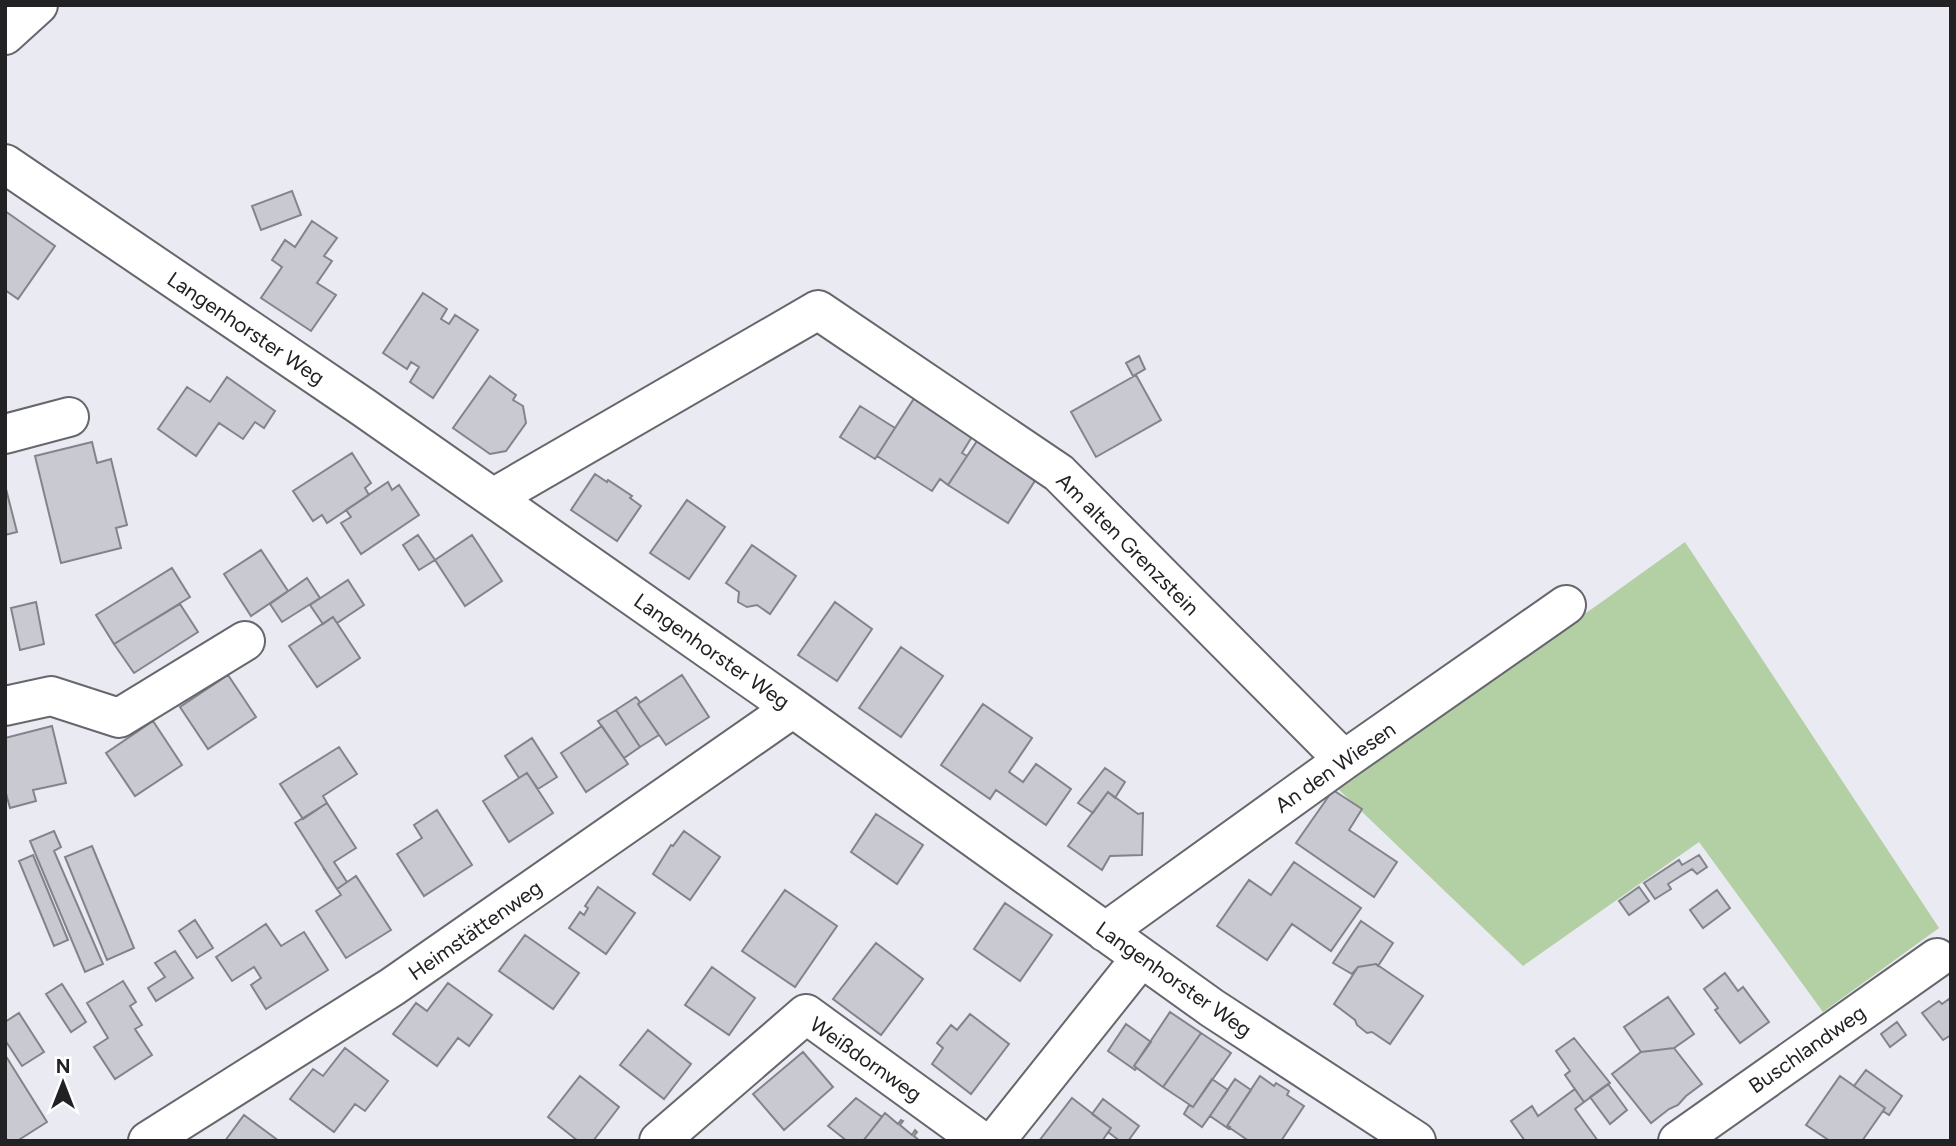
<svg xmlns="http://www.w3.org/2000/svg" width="1956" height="1146" viewBox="0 0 1956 1146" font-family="Figtree,sans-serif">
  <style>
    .green { fill: #b3d0a5 }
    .building { fill: #c9c9d1; stroke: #83848b; stroke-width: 2 }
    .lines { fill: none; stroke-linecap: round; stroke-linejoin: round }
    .minor-casing { stroke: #66666d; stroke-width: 42 }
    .minor { stroke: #fff; stroke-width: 38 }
    .labels { text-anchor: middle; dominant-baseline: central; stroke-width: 5; stroke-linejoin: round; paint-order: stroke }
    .street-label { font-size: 21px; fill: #222225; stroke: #fff }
  </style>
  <rect width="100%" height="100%" fill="#eaeaf2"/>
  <path class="green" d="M1685,542L1939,928L1823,1012L1699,842L1523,966L1334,785L1596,606Z"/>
  <path class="building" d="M292,191L301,215L261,230L252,206Z
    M5,211L55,246L18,299L5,290Z
    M312,221L337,238L324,256L332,261L317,283L336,295L311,331L261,298L282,267L272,260L285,240L295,247Z
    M423,293L447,309L441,319L449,324L455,315L478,330L433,398L410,382L419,367L411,362L407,369L383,353Z
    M1139,356L1145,369L1133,376L1126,363Z
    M1136,375L1161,420L1096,457L1071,412Z
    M490,376L516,395L513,400L523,406L526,423L506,451L490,454L453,428Z
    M227,377L275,411L264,428L255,422L243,439L219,423L196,456L158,429L187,387L210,402Z
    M915,397L973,435L962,453L967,456L948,485L940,479L932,491L877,456Z
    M860,406L895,428L875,459L840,437Z
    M979,438L1038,476L1008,523L948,485Z
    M92,442L97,463L111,459L127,525L116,528L121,548L61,563L35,456Z
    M352,453L371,483L365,488L369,495L327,523L322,515L313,521L293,491Z
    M595,474L607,482L608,480L632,496L630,498L641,506L617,541L571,510Z
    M388,482L392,490L399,485L419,515L361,554L341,523L351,517L346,510Z
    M5,485L17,532L5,535Z
    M687,500L725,527L689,579L650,553Z
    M418,535L435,560L419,570L403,545Z
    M472,535L502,581L465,606L435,560Z
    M752,545L796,576L770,614L757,605L747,607L738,602L739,592L726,583Z
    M261,550L288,591L251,616L224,574Z
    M172,568L190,597L114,644L96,615Z
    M307,578L320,598L282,622L270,604Z
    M348,580L364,605L337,623L333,617L323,624L310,605Z
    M36,602L44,644L20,650L11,608Z
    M835,602L872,629L837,681L798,655Z
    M180,604L198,632L134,673L114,644Z
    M333,617L360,658L317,687L289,646Z
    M901,647L943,676L901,737L859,708Z
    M228,675L256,717L208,749L180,707Z
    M682,675L709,717L666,745L638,704Z
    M636,697L640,702L638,704L659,735L640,747L616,710Z
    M983,704L1032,738L1009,772L1023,782L1036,764L1071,789L1046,825L996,790L990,799L941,765Z
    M616,710L640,747L624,758L598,721Z
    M153,721L182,765L135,796L106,753Z
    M52,726L66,783L33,790L36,801L10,808L5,790V738Z
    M602,726L628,764L586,792L561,753Z
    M532,738L557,777L538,789L527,773L519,778L505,756Z
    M339,747L357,774L323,796L327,803L303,819L280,784Z
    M1105,768L1125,782L1115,798L1108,792L1093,813L1078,803Z
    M527,773L553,813L509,842L483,801Z
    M1333,790L1362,809L1349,830L1397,862L1374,897L1296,843Z
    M1108,792L1138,814L1143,813L1142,855L1110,856L1102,870L1068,846Z
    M327,803L356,848L334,862L347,882L337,889L295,823Z
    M437,810L472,865L424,896L397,854L422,838L414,825Z
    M876,814L923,845L897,884L851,852Z
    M54,831L61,847L54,851L103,964L85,972L30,841Z
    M684,831L720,857L690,900L653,874L671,845L673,846Z
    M92,846L134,948L107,960L65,857Z
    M33,855L68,940L54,946L19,861Z
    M1699,855L1707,867L1697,874L1692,869L1668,884L1671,889L1655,899L1644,883L1679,860L1682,865Z
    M1294,862L1361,908L1331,951L1292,924L1267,960L1217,926L1249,880L1271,895Z
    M323,868L337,889L356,876L391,930L346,958L316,911L341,895Z
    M598,887L635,913L606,954L569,928L580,912L584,915L588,908L585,906Z
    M1639,887L1649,901L1629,915L1619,901Z
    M785,890L837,926L795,987L742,951Z
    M1717,890L1730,908L1703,928L1690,910Z
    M1005,903L1052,935L1020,981L974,949Z
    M195,920L213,948L197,958L179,931Z
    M1361,921L1393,943L1378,966L1376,964L1358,967L1352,974L1333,963Z
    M266,924L281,946L304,932L328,970L266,1009L251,985L261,978L254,967L232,981L216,957Z
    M525,935L579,973L553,1009L499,971Z
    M876,943L923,979L881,1035L833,999Z
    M175,951L193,978L156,1001L148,988L165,977L155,963Z
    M1376,964L1423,996L1390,1044L1372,1032L1367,1033L1357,1025L1355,1020L1334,1004L1358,967Z
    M712,967L755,998L729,1035L685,1005Z
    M1725,973L1738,991L1743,987L1769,1022L1740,1043L1715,1010L1718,1008L1704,989Z
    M123,981L136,1002L130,1006L142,1025L135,1029L152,1055L115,1079L94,1047L108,1038L87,1003Z
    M448,983L492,1015L469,1046L458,1038L437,1066L393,1034L416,1003L427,1011Z
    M62,984L86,1022L71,1032L46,994Z
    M1668,997L1694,1034L1674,1048L1641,1052L1624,1027Z
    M1949,999L1951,1002V1035L1943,1040L1922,1013L1939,1001L1942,1004Z
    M1170,1012L1201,1033L1163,1087L1134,1066Z
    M19,1013L44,1052L22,1066L5,1040V1022Z
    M970,1014L1009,1044L971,1094L932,1064L943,1048L937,1043L951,1025L957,1030Z
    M1897,1022L1906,1035L1890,1047L1881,1034Z
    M1126,1024L1151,1042L1134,1066L1137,1068L1135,1070L1108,1051Z
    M648,1030L691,1064L664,1099L620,1065Z
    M1201,1033L1231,1053L1193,1107L1163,1087Z
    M1574,1038L1610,1083L1584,1102L1565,1075L1570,1071L1556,1051Z
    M345,1048L388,1081L365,1111L355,1104L334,1132L290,1099L313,1069L323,1076Z
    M1674,1048L1702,1084L1686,1096L1678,1105L1669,1109L1651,1123L1612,1074L1641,1052Z
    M803,1052L833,1087L784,1130L753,1094Z
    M7,1058L47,1122L17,1141H8L5,1137V1059Z
    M1866,1070L1902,1096L1889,1115L1883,1111L1885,1108L1854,1086Z
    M580,1076L619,1107L593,1141H578L548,1117Z
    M1260,1076L1274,1086L1276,1083L1289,1091L1287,1095L1304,1106L1281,1141H1249L1227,1126Z
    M1840,1076L1885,1108L1862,1141H1830L1806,1125Z
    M1212,1079L1228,1090L1202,1127L1184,1114L1189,1105L1193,1107Z
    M1235,1079L1251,1090L1227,1126L1230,1127L1229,1129L1210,1116Z
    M1608,1084L1627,1110L1610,1124L1590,1097Z
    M1575,1089L1584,1102L1575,1109L1598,1141H1525L1511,1121L1532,1106L1538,1116Z
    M856,1098L882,1117L863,1141H847L828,1126Z
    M1072,1098L1111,1128L1102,1141H1039Z
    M1103,1099L1139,1126L1128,1141H1120L1108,1132L1111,1128L1092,1114Z
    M885,1113L898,1124L901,1120L903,1121L900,1125L912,1135L915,1130L917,1132L914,1136L920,1141H863Z
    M244,1115L279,1141H225Z"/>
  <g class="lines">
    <g class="minor-casing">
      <path id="minor" d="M5,35L38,5
        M5,164L363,407L793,708L1212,1008L1416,1141
        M5,434L69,417
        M493,498L818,310L1059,473L1344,760
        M5,706L51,696L119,718L245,641
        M1105,932L1344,760L1566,605
        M148,1141L392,987L793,708
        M659,1141L806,1014L981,1141
        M995,1141L1141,958
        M1678,1141L1937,958"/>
    </g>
    <use href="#minor" class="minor"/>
  </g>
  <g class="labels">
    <g class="street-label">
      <text transform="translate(246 328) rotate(34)">Langenhorster Weg</text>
      <text transform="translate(1128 544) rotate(45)">Am alten Grenzstein</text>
      <text transform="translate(712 651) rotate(35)">Langenhorster Weg</text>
      <text transform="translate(1335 767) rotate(-35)">An den Wiesen</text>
      <text transform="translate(475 930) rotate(-35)">Heimstättenweg</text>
      <text transform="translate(1174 979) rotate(35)">Langenhorster Weg</text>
      <text transform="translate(1807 1049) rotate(-35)">Buschlandweg</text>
      <text transform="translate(866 1059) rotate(35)">Weißdornweg</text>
    </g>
  </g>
  <rect width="1956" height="1146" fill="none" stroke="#222225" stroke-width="14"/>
  <g transform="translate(63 1083)" stroke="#ffffff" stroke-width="5" paint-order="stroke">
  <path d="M0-5L12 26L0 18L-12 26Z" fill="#222225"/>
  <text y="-10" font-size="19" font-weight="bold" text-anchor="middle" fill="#222225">N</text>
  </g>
</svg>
